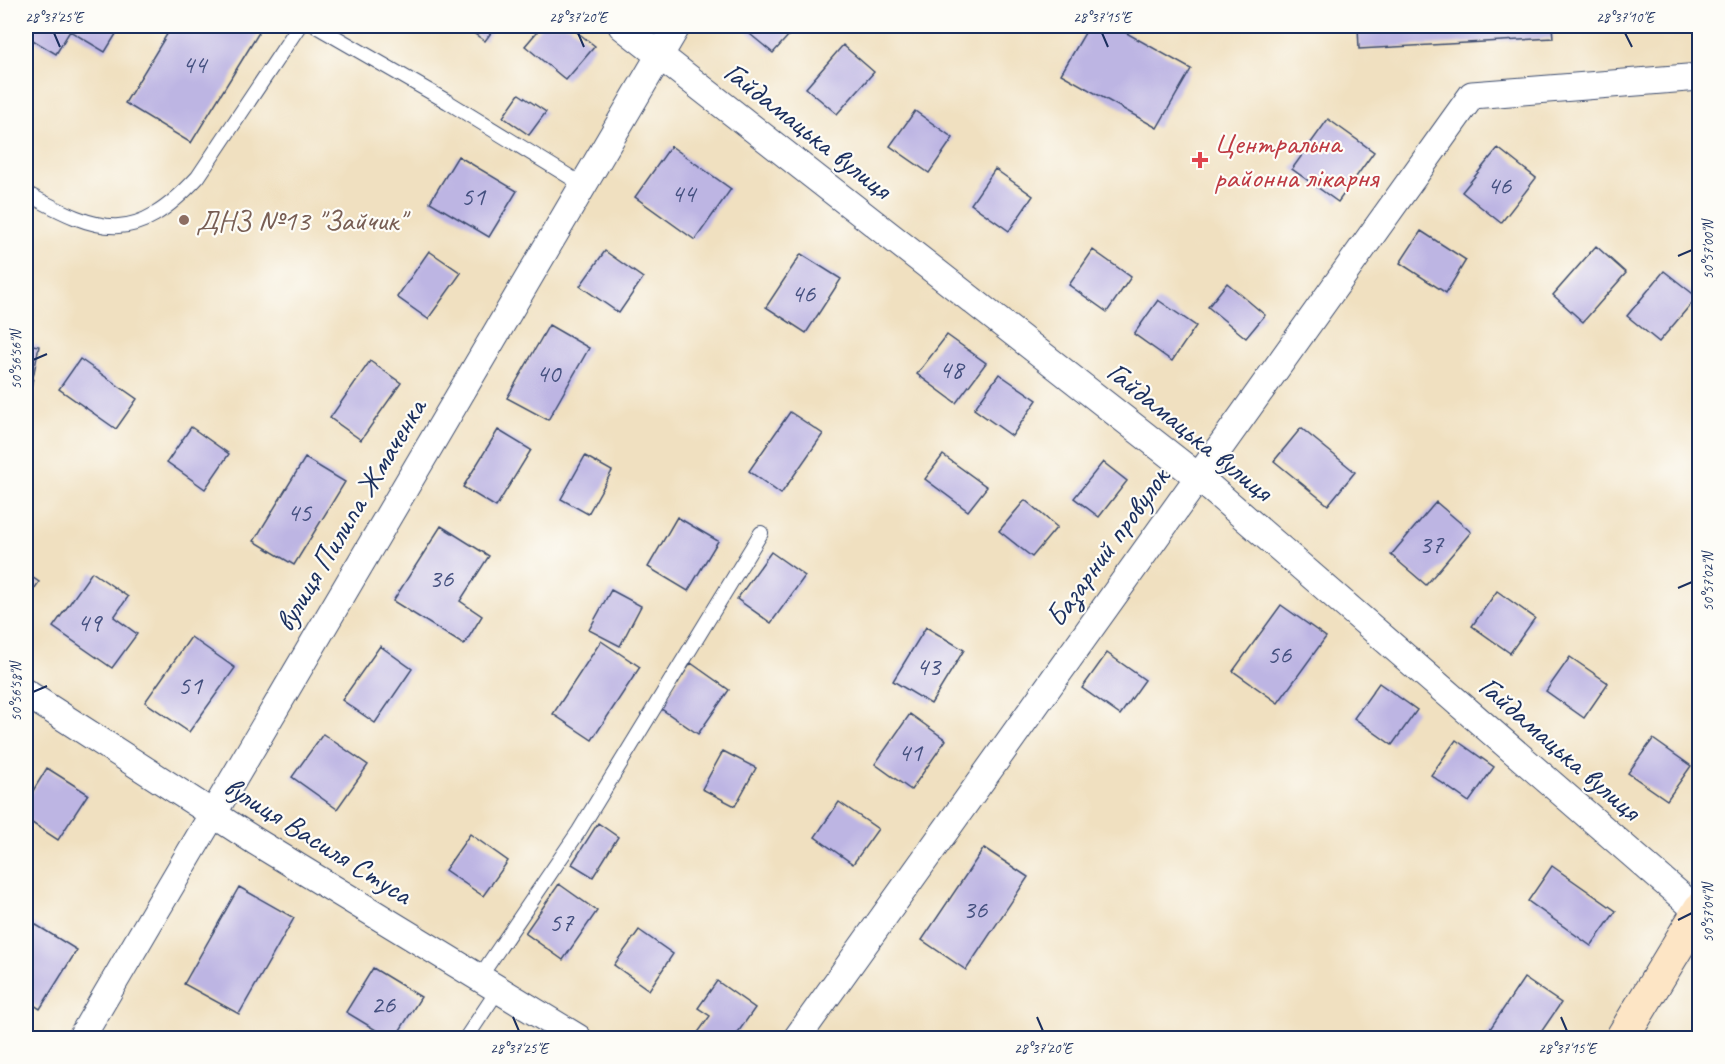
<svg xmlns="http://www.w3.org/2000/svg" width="1725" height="1064" viewBox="0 0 1725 1064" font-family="Caveat,sans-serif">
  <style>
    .building { fill: #bdb5e3 }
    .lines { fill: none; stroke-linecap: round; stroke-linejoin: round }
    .lane-casing { stroke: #3b4a6d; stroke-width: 16 }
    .street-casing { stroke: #3b4a6d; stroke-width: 29 }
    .secondary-casing { stroke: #3b4a6d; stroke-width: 35 }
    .lane { stroke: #fff; stroke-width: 14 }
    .street { stroke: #fff; stroke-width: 27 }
    .secondary { stroke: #fde5c5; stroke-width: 33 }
    .ticks { fill: none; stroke: #1b2f5e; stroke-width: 2 }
    .health-dot { fill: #e0444e; stroke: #fdfcf7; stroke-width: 2 }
    .education-dot { fill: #8d6e63; stroke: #fdfcf7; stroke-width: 2 }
    .labels { text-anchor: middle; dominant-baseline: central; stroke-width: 4.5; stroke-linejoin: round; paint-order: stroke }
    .number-label { font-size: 27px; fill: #44507f }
    .street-label { font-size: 30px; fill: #1b2f5e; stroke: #fdfcf7 }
    .health-label { font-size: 30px; fill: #be3a42; stroke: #fdfcf7; text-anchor: start }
    .education-label { font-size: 30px; fill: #785e54; stroke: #fdfcf7; text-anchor: start }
    .neatline { fill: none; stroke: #1b2f5e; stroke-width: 2 }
    .ticks-label { font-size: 15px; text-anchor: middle; fill: #1b2f5e }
  </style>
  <rect width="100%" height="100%" fill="#fdfcf7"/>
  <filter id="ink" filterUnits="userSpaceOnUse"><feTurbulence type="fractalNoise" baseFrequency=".0167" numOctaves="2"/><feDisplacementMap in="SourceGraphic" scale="12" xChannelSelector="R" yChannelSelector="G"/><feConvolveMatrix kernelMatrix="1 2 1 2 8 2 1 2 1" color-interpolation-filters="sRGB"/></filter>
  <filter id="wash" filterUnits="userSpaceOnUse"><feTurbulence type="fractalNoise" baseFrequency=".008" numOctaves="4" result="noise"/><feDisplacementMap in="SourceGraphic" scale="24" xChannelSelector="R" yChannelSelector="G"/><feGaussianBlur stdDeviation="1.35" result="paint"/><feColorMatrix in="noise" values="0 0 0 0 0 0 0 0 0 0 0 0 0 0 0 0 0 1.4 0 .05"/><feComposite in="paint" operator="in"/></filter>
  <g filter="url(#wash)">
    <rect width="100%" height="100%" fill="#f0e0c0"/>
    <g id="blocks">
      <path class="building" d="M26,26H121L105,52L70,31L56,54L26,36Z
        M172,26H263L191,143L125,103Z
        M463,26H496L485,41Z
        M542,26H569L595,46L566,80L525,46Z
        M748,26H797L773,53L745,30Z
        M1089,26H1114L1191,69L1157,128L1061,74Z
        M1358,26H1552L1553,38L1359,49Z
        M843,45L874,72L837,114L806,88Z
        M519,94L546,112L529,135L503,117Z
        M915,111L953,138L929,173L890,146Z
        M1328,119L1374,152L1338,202L1292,169Z
        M671,146L731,189L695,240L635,197Z
        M1498,148L1536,178L1501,223L1462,192Z
        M458,156L517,191L489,237L430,202Z
        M995,169L1033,196L1009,231L971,204Z
        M1421,231L1466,260L1446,293L1400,263Z
        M1596,246L1626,273L1583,322L1553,295Z
        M1093,250L1131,277L1107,312L1069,285Z
        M429,251L461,273L428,319L397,297Z
        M605,251L643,278L619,313L580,286Z
        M801,254L841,279L806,333L766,307Z
        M1664,271L1697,297L1659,342L1627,316Z
        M1227,283L1265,315L1246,338L1208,307Z
        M1158,300L1196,326L1172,361L1134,334Z
        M549,325L589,348L548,420L507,398Z
        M947,335L986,363L956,403L917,374Z
        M26,344L39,346L27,409H26Z
        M80,359L137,399L116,429L59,389Z
        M370,361L401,383L361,440L330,418Z
        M999,374L1037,400L1012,436L974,409Z
        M790,412L823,434L781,494L749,471Z
        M191,427L229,454L205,489L167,462Z
        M1301,428L1355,472L1328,505L1274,461Z
        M498,430L531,450L496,507L463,487Z
        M943,455L987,487L968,511L925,479Z
        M585,456L612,471L588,514L561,499Z
        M305,458L345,482L294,565L254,541Z
        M1103,462L1127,481L1099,517L1074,498Z
        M1025,500L1057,527L1032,557L999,531Z
        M1436,502L1471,532L1426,585L1391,555Z
        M677,517L718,541L688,591L648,567Z
        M441,526L489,556L460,601L482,616L464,645L393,601Z
        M771,552L805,576L771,623L737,599Z
        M92,572L128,597L114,617L137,634L112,668L53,627Z
        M26,573L39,582L26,601Z
        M611,590L641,606L620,646L589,630Z
        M1497,591L1535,618L1510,653L1472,626Z
        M1281,605L1326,637L1278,703L1233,671Z
        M926,627L964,650L931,704L893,681Z
        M191,637L235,668L189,732L145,702Z
        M601,641L640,667L592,740L553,714Z
        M380,646L412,669L375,723L342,700Z
        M1107,653L1145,680L1120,715L1082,688Z
        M1570,657L1608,683L1584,718L1546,691Z
        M691,663L729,690L698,734L660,708Z
        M1379,683L1417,710L1392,745L1354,718Z
        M910,714L946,740L911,790L875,764Z
        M323,734L368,765L337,809L292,777Z
        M1653,739L1691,766L1667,800L1628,773Z
        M1456,740L1494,767L1469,802L1431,775Z
        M723,751L756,768L735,806L702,789Z
        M47,768L88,794L58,840L26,819V802Z
        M839,802L878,829L853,864L815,837Z
        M598,823L618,837L593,877L572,864Z
        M470,834L508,861L483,896L445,870Z
        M984,848L1028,877L966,970L922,940Z
        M1552,866L1616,911L1591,946L1528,901Z
        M559,884L597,911L563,960L525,933Z
        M239,887L294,918L239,1014L184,984Z
        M33,923L77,950L40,1009L26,1000V935Z
        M639,930L673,954L649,990L614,965Z
        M373,968L421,997L395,1038H389L346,1012Z
        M1524,978L1561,1003L1537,1038H1484Z
        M717,981L755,1008L734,1038H694L710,1016L698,1008Z"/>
    </g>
  </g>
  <g filter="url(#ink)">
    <use href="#blocks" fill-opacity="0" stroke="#3b4a6d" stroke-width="1.5"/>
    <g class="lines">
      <g class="lane-casing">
        <path id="lane" d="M316,26L448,102L583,185
          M26,193C101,234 134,246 198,177L299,26
          M479,978L579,831L761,533
          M466,1038L498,990"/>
      </g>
      <g class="street-casing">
        <path id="street" d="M622,26L1198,477L1698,911
          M26,693L255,841L578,1038
          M81,1038L677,26
          M797,1038L1472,95L1700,77"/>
      </g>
      <g class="secondary-casing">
        <path id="secondary" d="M1622,1038L1700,909"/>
      </g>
      <use href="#lane" class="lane"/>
      <use href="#street" class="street"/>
      <use href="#secondary" class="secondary"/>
    </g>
  </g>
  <path class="ticks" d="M54,33L60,47M578,33L584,47M1102,33L1108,47M1625,33L1632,47M1678,256L1692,250M33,360L47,354M1678,588L1692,582M33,692L47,686M1678,920L1692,913M513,1017L519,1031M1037,1017L1043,1031M1561,1017L1567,1031"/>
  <path class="health-dot" d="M1197 151h6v6h6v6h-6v6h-6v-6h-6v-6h6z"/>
  <circle class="education-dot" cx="184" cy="220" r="6"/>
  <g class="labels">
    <g class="number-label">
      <text x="194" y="64">44</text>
      <text x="1499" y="185">46</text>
      <text x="683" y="193">44</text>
      <text x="473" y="196">51</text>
      <text x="803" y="293">46</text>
      <text x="951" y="369">48</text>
      <text x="548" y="373">40</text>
      <text x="299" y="512">45</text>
      <text x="1431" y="544">37</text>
      <text x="441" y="578">36</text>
      <text x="89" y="622">49</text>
      <text x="1279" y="654">56</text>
      <text x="928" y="666">43</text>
      <text x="190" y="685">51</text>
      <text x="910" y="752">41</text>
      <text x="975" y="909">36</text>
      <text x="561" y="922">57</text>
      <text x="383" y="1004">26</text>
    </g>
    <g class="street-label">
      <text transform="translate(808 130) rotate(38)">Гайдамацька вулиця</text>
      <text transform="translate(1190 431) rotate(39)">Гайдамацька вулиця</text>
      <text transform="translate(350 515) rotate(-59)">вулиця Пилипа Жмаченка</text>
      <text transform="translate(1107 547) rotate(-54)">Базарний провулок</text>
      <text transform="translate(1560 748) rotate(41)">Гайдамацька вулиця</text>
      <text transform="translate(318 840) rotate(32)">вулиця Василя Стуса</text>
    </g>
    <g class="health-label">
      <text x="1214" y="143">Центральна<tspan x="1214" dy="34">районна лікарня</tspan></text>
    </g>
    <g class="education-label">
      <text x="196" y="220">ДНЗ №13 "Зайчик"</text>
    </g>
  </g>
  <rect width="1725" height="1064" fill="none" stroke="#fdfcf7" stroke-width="66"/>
  <rect x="33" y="33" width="1659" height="998" class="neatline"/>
  <g class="ticks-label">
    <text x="54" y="22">28°37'25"E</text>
    <text x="578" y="22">28°37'20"E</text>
    <text x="1102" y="22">28°37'15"E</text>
    <text x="1625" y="22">28°37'10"E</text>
    <text transform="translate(1708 250) rotate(-90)" y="5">50°57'00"N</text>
    <text transform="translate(16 360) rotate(-90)" y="5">50°56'56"N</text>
    <text transform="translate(1708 582) rotate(-90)" y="5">50°57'02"N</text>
    <text transform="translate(16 692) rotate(-90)" y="5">50°56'58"N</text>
    <text transform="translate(1708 913) rotate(-90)" y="5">50°57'04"N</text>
    <text x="519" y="1053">28°37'25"E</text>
    <text x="1043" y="1053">28°37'20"E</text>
    <text x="1567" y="1053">28°37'15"E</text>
  </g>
</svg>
